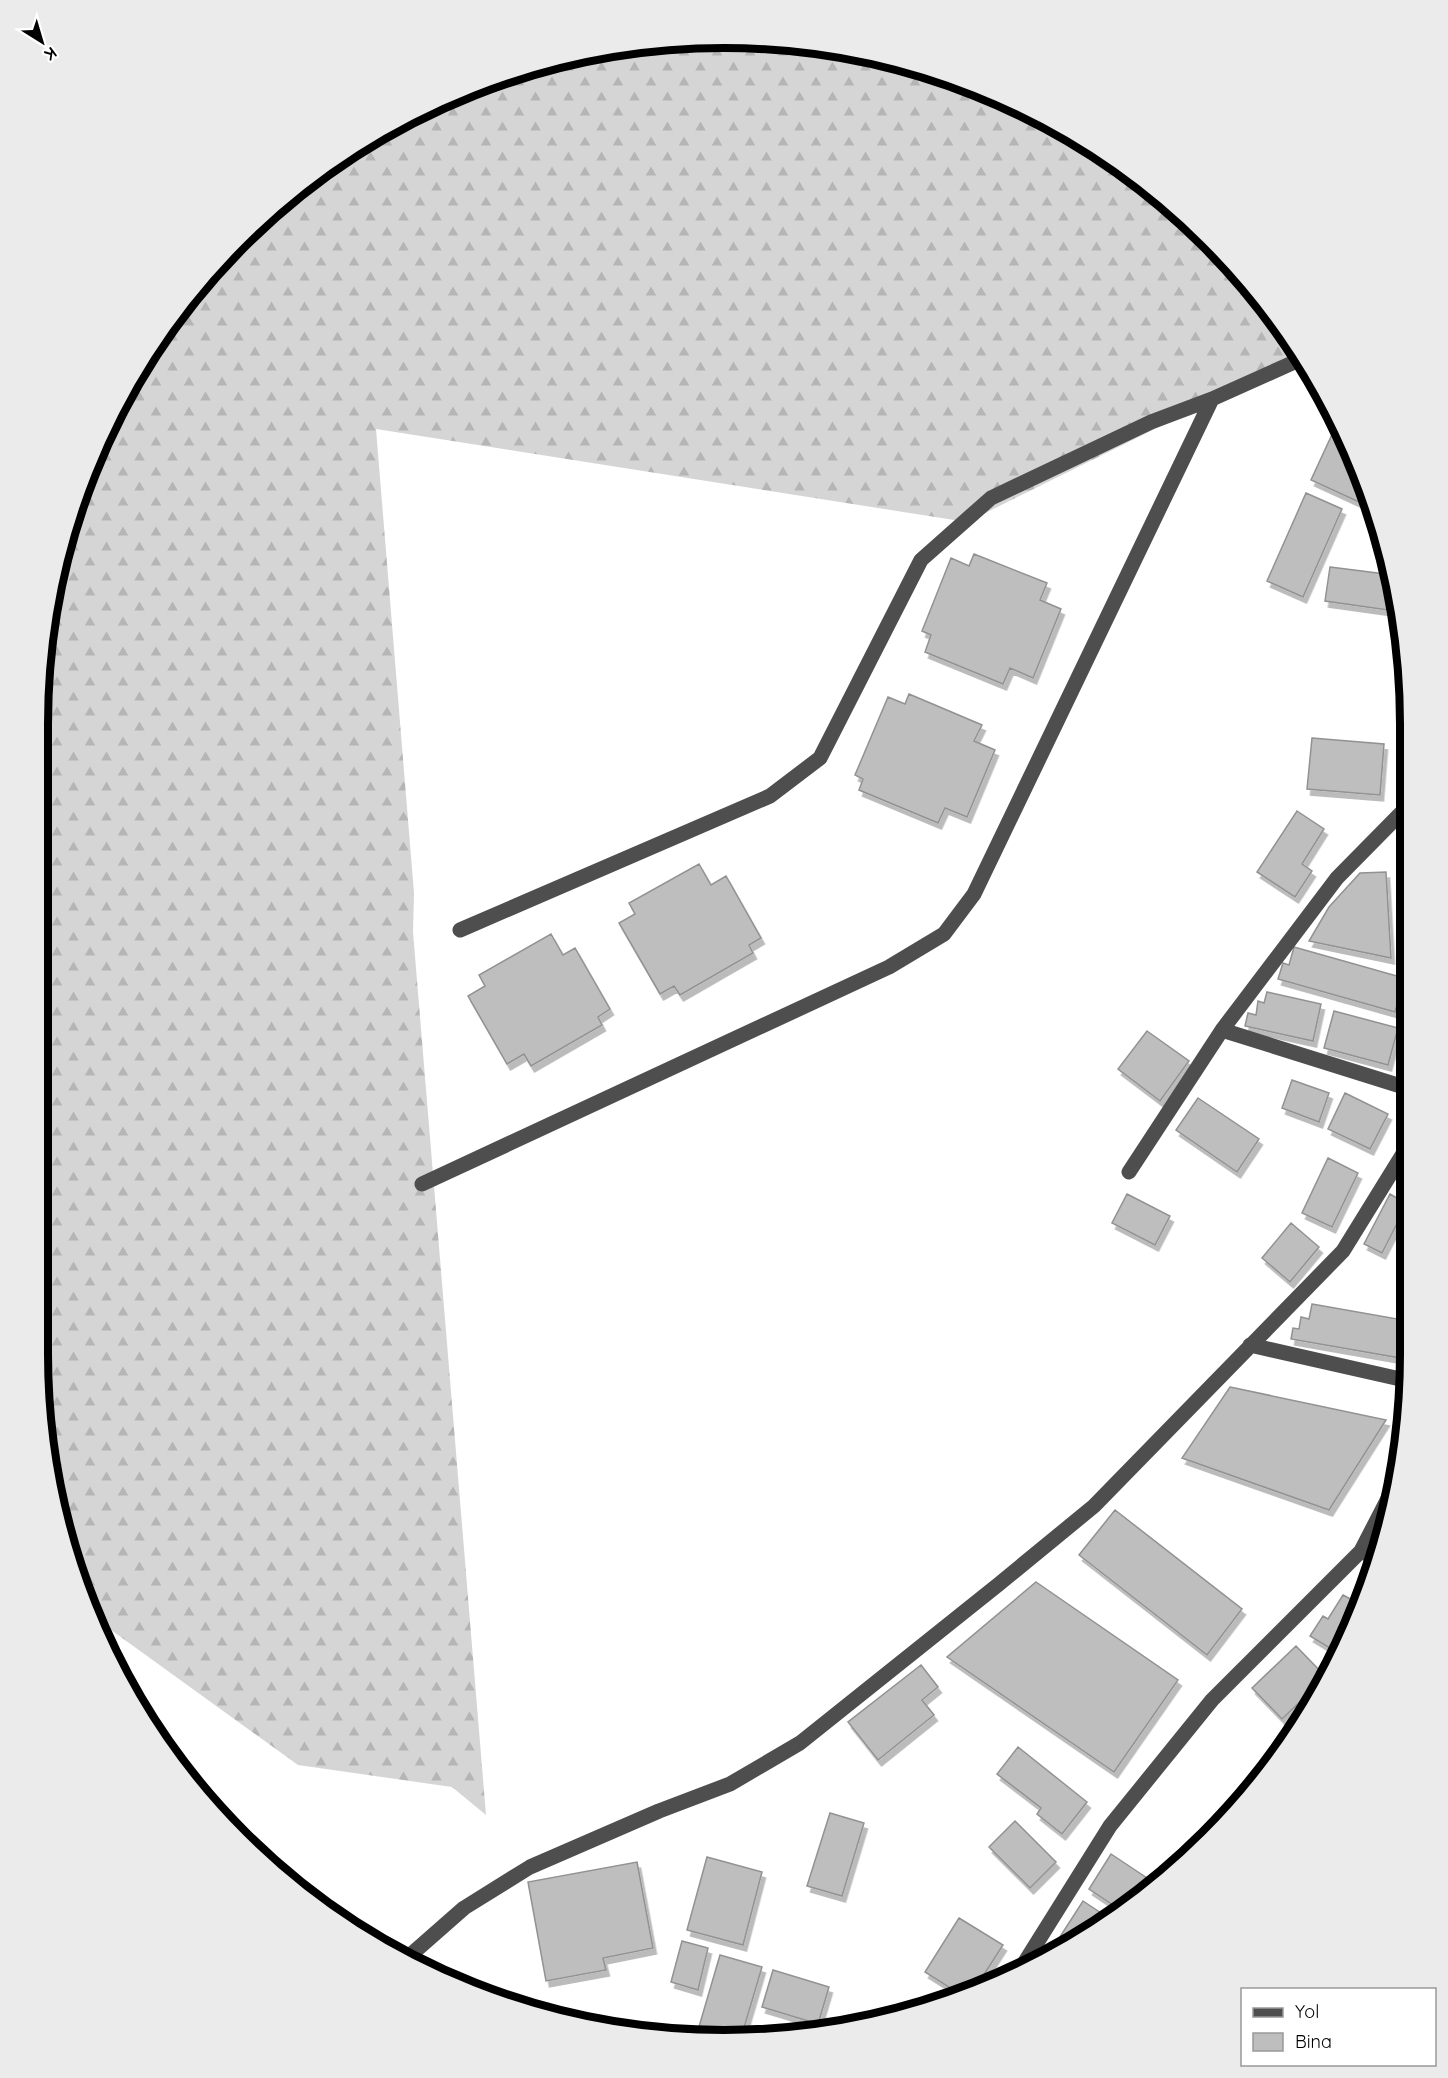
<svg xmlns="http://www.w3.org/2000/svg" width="1448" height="2078" viewBox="0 0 1448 2078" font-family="Quicksand,sans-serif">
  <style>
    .forest { fill: url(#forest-firs) }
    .building { fill: #bebebe; stroke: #929292; stroke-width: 1.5; filter: url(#shadow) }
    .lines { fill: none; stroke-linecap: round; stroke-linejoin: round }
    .minor { stroke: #4e4e4e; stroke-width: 15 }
    .rim { fill: none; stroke: #000; stroke-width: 8 }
  </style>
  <defs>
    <pattern id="forest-firs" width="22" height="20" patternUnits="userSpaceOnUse" patternTransform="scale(1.5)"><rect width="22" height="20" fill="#d5d5d5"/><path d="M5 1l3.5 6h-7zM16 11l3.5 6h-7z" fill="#b5b5b5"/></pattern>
    <filter id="shadow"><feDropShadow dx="3.5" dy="6" stdDeviation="0" flood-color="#0004"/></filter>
  </defs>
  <rect width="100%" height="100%" fill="#fff"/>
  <path class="forest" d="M769,39L901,61L1027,108L1142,179L1240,271L1298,358L967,522L376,429L414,893L413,932L486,1815L452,1787L298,1765L89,1614L61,1532L38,1354V724L51,590L90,462L129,381L180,306L271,208L380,130L503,74L634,43Z"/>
  <path class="building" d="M1335,428L1344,432L1372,508L1311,480Z
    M1306,493L1342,509L1303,597L1267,581Z
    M974,554L1047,583L1040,600L1061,609L1033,678L1010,668L1003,684L925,652L931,635L922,631L951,558L969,566Z
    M1330,567L1393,575L1388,610L1325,601Z
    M909,694L982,725L974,741L995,750L967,817L945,808L938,823L859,790L863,779L855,775L888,697L905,704Z
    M1312,738L1384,744L1380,795L1307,789Z
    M1297,811L1324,829L1302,864L1312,871L1295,897L1257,872Z
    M699,864L711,885L726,876L761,938L749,945L753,953L680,995L674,986L660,994L619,923L635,914L629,903Z
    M1386,872L1391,958L1309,941L1329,907L1360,873Z
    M551,934L563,955L575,948L610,1009L598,1017L602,1025L531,1066L524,1054L507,1064L468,996L485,986L479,975Z
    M1294,947L1404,978L1395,1012L1278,979L1283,963L1289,965Z
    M1267,992L1321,1004L1313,1041L1245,1026L1248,1013L1256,1015L1258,1001L1264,1003Z
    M1334,1011L1398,1028L1388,1065L1324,1048Z
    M1147,1031L1189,1061L1160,1101L1118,1069Z
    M1292,1080L1329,1093L1319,1122L1282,1108Z
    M1345,1093L1388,1114L1370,1149L1328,1129Z
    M1198,1098L1259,1139L1237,1172L1176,1130Z
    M1328,1158L1358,1173L1332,1227L1302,1213Z
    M1127,1194L1170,1216L1155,1245L1112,1223Z
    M1390,1194L1407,1204L1382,1253L1364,1244Z
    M1291,1223L1319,1247L1290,1282L1262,1258Z
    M1312,1304L1409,1321L1406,1359L1291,1339L1293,1328L1299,1329L1301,1317L1309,1319Z
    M1230,1387L1386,1420L1329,1510L1182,1458Z
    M1115,1510L1242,1609L1207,1655L1079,1555Z
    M1036,1582L1178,1680L1114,1772L947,1657Z
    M1343,1595L1360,1604L1341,1655L1310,1636L1323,1616L1328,1619Z
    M1296,1646L1326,1677L1282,1719L1252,1688Z
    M921,1665L938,1687L922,1700L934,1715L878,1760L848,1722Z
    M1298,1715L1302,1718L1292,1734L1287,1731Z
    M1279,1742L1285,1746L1258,1783L1255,1781Z
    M1018,1747L1087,1802L1062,1834L1037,1814L1041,1808L997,1774Z
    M830,1813L864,1823L842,1896L807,1886Z
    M1015,1821L1056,1862L1030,1888L989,1847Z
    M1111,1854L1156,1884L1119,1909L1089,1889Z
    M707,1857L762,1872L743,1945L687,1930Z
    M637,1862L653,1948L603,1958L606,1970L546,1981L528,1882Z
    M1083,1901L1107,1917L1047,1957Z
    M959,1918L1003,1945L976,1987L958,1993L925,1972Z
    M682,1941L708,1948L698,1990L671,1982Z
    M720,1955L762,1967L741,2038L696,2037Z
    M773,1970L829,1987L818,2024L762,2007Z
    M894,2008L902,2012L889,2017Z"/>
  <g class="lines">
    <path class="minor" d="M460,930L770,796L820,758L921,560L991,498L1151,422L1212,399L1299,360
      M1222,1030L1407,1088
      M1129,1172L1222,1030L1337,878L1406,808
      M422,1184L889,967L944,934L974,894L1212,399
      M1250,1345L1409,1381
      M1361,1551L1377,1559
      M406,1959L464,1908L530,1867L659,1811L730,1784L800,1743L999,1584L1094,1506L1343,1251L1406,1149L1408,1141
      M1018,1973L1110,1826L1212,1700L1361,1551L1395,1485"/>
  </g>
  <path d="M0 0H1448V2078H0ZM724 48H724A676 676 0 0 1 1400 724V1354A676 676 0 0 1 724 2030H724A676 676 0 0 1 48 1354V724A676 676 0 0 1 724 48Z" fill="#ebebeb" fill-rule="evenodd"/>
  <path class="rim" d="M724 48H724A676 676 0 0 1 1400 724V1354A676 676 0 0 1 724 2030H724A676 676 0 0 1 48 1354V724A676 676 0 0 1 724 48Z"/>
  <rect x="1241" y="1988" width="195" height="78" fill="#ffffff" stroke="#999999" stroke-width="1.5"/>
  <rect x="1253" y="2008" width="30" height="9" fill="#4e4e4e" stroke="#999999" stroke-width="1.5"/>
  <text x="1295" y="2018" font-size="18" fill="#000000">Yol</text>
  <rect x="1253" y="2033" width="30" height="18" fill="#bebebe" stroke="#999999" stroke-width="1.5"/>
  <text x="1295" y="2048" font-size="18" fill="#000000">Bina</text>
  <g transform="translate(42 42) rotate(143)" stroke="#ffffff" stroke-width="4.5" paint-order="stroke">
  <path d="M0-4.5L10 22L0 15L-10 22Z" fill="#000000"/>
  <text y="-9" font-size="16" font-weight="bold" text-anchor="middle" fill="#000000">K</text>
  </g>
</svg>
